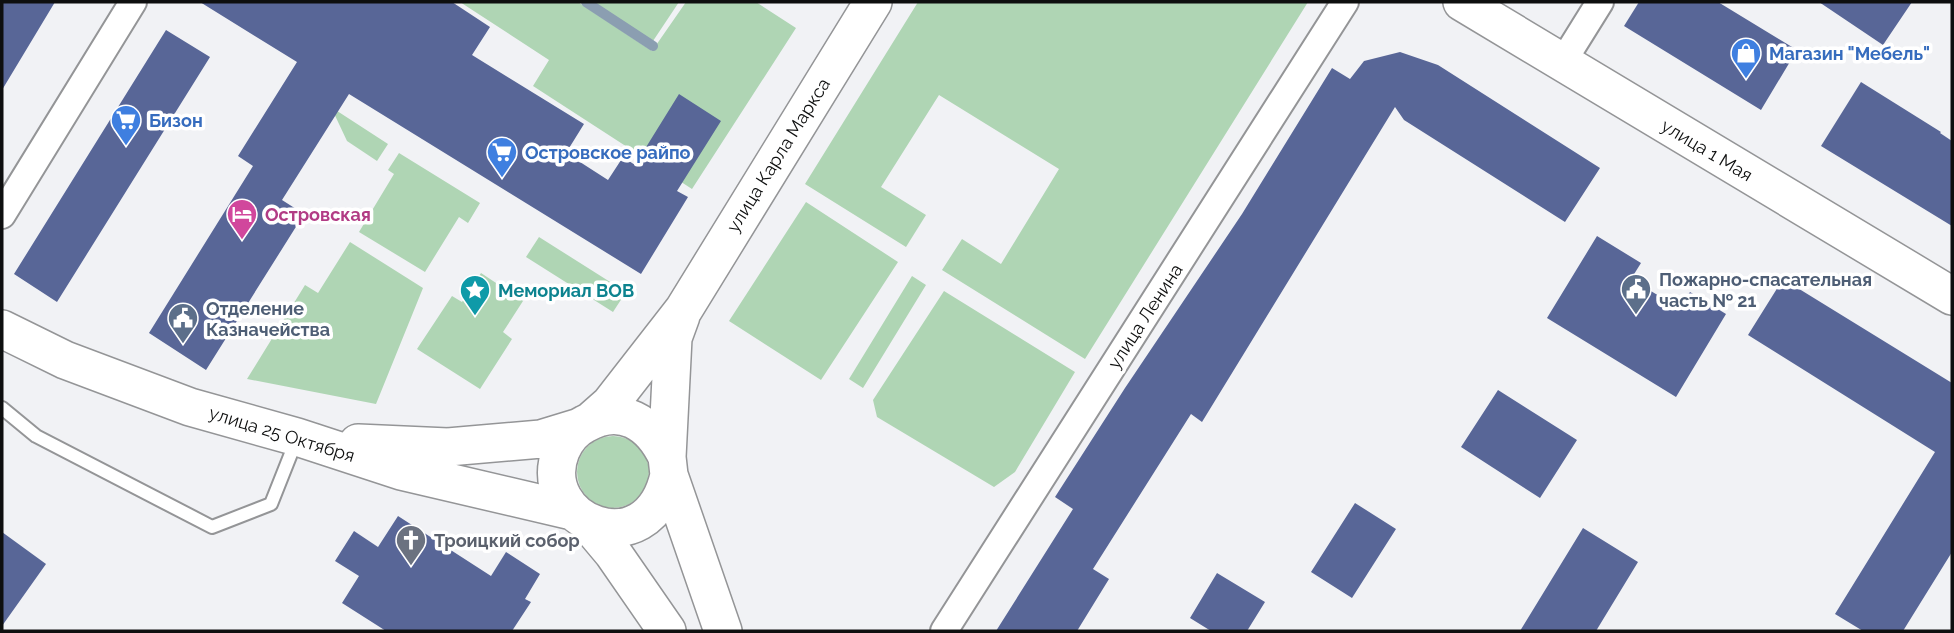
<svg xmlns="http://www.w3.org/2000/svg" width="1954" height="633" viewBox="0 0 1954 633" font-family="Raleway,sans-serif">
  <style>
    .green { fill: #afd5b4 }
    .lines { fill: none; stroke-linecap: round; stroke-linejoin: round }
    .stream { stroke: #8b9eb1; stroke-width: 10 }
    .building { fill: #586697 }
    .lane-casing { stroke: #949597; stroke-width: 16 }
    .street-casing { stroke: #949597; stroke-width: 30 }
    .secondary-casing { stroke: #949597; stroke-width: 40 }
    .lane { stroke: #fff; stroke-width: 12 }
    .street { stroke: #fff; stroke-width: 26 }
    .secondary { stroke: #fff; stroke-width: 37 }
    .labels { text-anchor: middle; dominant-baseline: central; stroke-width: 7; stroke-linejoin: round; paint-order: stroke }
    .shop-label { font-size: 18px; font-weight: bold; fill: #366cbe; stroke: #fff; text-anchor: start }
    .street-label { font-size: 18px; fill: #0e0f0f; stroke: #fff }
    .hotel-label { font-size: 18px; font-weight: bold; fill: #b23c85; stroke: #fff; text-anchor: start }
    .service-label { font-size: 18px; font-weight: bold; fill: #4e5e75; stroke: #fff; text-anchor: start }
    .culture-label { font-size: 18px; font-weight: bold; fill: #0d838f; stroke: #fff; text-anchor: start }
    .worship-label { font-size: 18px; font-weight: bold; fill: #5b616d; stroke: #fff; text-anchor: start }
  </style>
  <rect width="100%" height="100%" fill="#f1f2f5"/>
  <path class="green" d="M460,2H578L652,51L686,2H756L796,28L692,189L533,86L549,60Z
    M592,2H679L653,41Z
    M918,2H1308L1085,359L942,270L962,239L1001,264L1059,169L939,95L881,187L926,215L906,247L805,184Z
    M331,107L388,144L377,161L347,141Z
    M399,153L480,203L468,223L459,217L425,272L359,232L394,174L388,170Z
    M806,202L898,262L821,380L729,321Z
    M539,237L626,292L613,312L526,257Z
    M350,242L423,288L376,404L247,379L305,285L318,293Z
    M481,273L523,301L503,332L512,339L480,389L417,349L452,296L462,302Z
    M912,276L926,285L863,388L849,379Z
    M944,291L1075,372L1015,472L994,487L877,417L873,400Z
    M577 472a36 36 0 1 1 72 0a36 36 0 1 1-72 0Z"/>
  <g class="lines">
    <path class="stream" d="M586,2L653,46"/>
  </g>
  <path class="building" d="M2,2H55L2,90Z
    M200,2H452L490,27L472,55L584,124L566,153L608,180L623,157L635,165L679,94L721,121L677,191L688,197L641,274L349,94L282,200L304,214L206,370L149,333L253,166L238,156L297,62Z
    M1639,2H1718L1797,50L1761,110L1624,26Z
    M1819,2H1912L1883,45Z
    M166,30L210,57L57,302L14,274Z
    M1400,52L1438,65L1600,168L1565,222L1404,120L1395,107L1202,422L1191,414L1093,569L1109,579L1077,631H996L1073,509L1055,497L1125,388L1242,214L1332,68L1350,79L1364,61Z
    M1861,82L1941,132L1940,133L1952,141V226L1821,146Z
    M1597,236L1641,263L1631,279L1679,308L1690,292L1726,314L1676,397L1547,318Z
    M1783,279L1952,383V552L1903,631H1863L1835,614L1935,452L1748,335Z
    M1498,390L1577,440L1540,498L1461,447Z
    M1355,503L1396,529L1352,598L1311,572Z
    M398,516L491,576L506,552L540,574L525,599L531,602L512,631H386L342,603L359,576L335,561L354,531L378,547Z
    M1583,528L1638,562L1596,631H1520Z
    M2,532L46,564L2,626Z
    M1217,573L1265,602L1247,631H1211L1190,618Z"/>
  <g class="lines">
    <g class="lane-casing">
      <path id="lane" d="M2,408L36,436L212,527L271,504L296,441"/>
    </g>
    <g class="street-casing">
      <path id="street" d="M1562,63L1600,2
        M2,215L133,2
        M944,631L1345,2"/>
    </g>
    <g class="secondary-casing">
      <path id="secondary" d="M1462,2L1952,296
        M681,316L673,338L667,457L669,475L723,631
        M2,329L65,360L190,407L297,437L401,471L572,511
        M593,419L610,404L684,309L873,2
        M358,443L448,447L541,439L577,428
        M667,457C651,423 621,403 585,424C573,430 566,439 561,451C533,521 648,570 669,475
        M587,522L613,553L667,631"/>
    </g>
    <use href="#lane" class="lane"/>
    <use href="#street" class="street"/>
    <use href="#secondary" class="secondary"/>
  </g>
  <defs>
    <g id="shop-pin" transform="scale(1.575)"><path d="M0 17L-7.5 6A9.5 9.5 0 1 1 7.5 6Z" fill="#3f7fe0" stroke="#fff"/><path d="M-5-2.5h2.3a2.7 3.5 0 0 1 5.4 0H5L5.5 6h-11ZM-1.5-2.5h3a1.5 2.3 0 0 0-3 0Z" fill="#fff"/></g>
    <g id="supermarket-pin" transform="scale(1.575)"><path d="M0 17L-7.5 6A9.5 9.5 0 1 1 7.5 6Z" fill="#3f7fe0" stroke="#fff"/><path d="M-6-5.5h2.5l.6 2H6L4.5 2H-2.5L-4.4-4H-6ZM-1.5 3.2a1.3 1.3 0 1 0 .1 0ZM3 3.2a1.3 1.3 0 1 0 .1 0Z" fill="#fff"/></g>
    <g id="hotel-pin" transform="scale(1.575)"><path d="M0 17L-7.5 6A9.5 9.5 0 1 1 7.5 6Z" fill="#d1479c" stroke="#fff"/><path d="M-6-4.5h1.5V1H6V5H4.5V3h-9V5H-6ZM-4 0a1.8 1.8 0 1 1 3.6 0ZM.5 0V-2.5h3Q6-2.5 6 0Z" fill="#fff"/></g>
    <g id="civic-pin" transform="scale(1.575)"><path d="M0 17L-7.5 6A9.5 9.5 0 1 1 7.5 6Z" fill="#5c6f8a" stroke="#fff"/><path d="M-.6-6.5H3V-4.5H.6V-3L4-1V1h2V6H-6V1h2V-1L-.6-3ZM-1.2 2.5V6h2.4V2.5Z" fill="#fff"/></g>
    <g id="sight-pin" transform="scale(1.575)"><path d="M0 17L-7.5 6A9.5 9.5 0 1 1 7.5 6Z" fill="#0f9aa8" stroke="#fff"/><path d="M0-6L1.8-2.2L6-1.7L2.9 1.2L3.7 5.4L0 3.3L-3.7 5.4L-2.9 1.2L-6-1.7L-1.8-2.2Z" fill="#fff"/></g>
    <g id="church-pin" transform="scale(1.575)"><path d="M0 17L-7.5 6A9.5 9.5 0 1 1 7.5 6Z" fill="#6b7280" stroke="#fff"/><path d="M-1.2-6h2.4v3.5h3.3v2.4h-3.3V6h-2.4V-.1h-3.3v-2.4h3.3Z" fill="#fff"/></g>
  </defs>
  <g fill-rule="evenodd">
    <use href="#shop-pin" x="1746" y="53"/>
    <use href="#supermarket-pin" x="126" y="120"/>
    <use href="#supermarket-pin" x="502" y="152"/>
    <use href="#hotel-pin" x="242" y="214"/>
    <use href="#civic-pin" x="1636" y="289"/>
    <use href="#sight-pin" x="475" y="290"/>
    <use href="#civic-pin" x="183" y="318"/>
    <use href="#church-pin" x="411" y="540"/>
  </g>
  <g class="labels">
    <g class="shop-label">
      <text x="1769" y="53">Магазин "Мебель"</text>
      <text x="149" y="120">Бизон</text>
      <text x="525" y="152">Островское райпо</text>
    </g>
    <g class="street-label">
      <text transform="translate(1707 150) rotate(31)">улица 1 Мая</text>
      <text transform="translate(778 155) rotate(-58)">улица Карла Маркса</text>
      <text transform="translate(1145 316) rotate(-57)">улица Ленина</text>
      <text transform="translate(282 434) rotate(17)">улица 25 Октября</text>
    </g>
    <g class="hotel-label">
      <text x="265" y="214">Островская</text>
    </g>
    <g class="service-label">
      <text x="1659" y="279">Пожарно-спасательная<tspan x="1659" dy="21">часть № 21</tspan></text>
      <text x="206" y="308">Отделение<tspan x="206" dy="21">Казначейства</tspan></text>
    </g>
    <g class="culture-label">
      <text x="498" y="290">Мемориал ВОВ</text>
    </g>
    <g class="worship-label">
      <text x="434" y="540">Троицкий собор</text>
    </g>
  </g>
  <rect width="1954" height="633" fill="none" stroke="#0e0f0f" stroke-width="7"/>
</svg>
